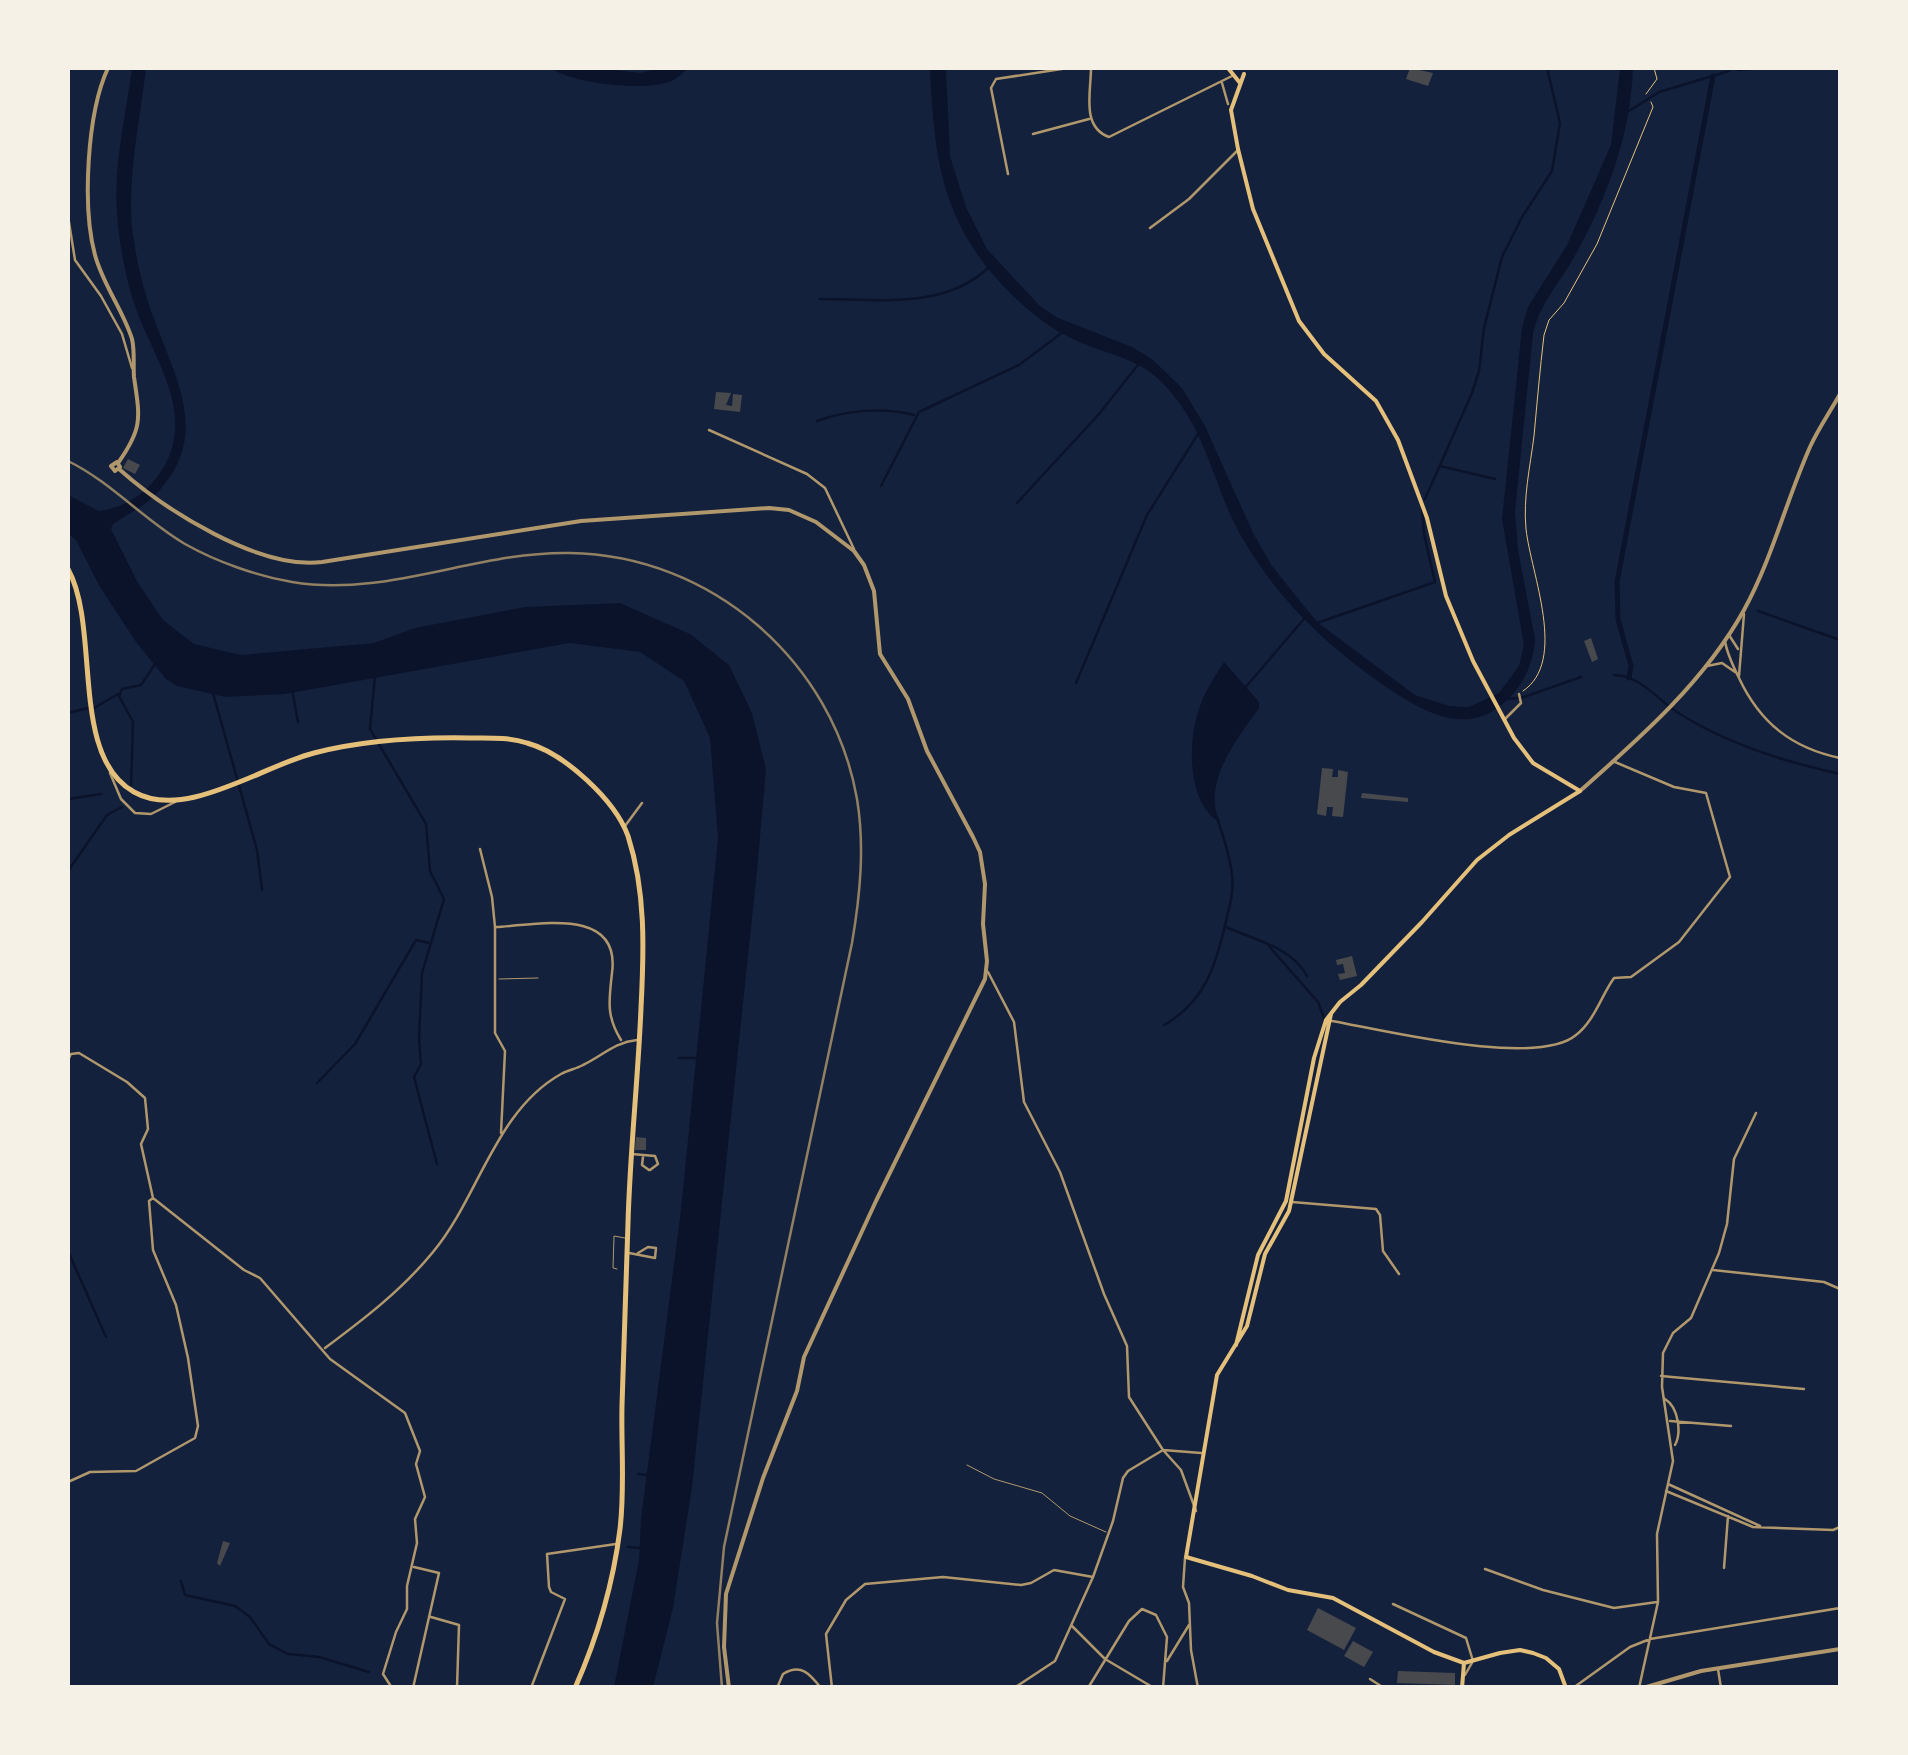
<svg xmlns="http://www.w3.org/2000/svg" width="1908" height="1755" viewBox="0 0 1908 1755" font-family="Inter,sans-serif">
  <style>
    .water { fill: #0b132b }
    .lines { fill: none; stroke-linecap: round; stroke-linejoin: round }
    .stream { stroke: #0b132b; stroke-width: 2.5 }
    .canal { stroke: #0b132b; stroke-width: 5 }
    .building { fill: #48494c }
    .path { stroke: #e5c07b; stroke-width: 1 }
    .service { stroke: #b1986c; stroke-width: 1 }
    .pedestrian { stroke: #b1986c; stroke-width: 1 }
    .minor { stroke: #b1986c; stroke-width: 2.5 }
    .tertiary { stroke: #b1986c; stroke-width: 4 }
    .secondary { stroke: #e5c07b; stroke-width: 4 }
    .primary { stroke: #e5c07b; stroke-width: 5 }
    .rail { stroke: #918062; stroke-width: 2.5 }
  </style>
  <rect width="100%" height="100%" fill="#14213d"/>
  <path class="water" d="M132,68H146C140,121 126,181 133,235C137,262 143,290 153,316C175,378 212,435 157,493C145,506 128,514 113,524L111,529L137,581L163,620L194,644L241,655L374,643L415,628L525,607L620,603L690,634L729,665L752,713L766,769L757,871L692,1487L673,1608L653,1687H614L639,1560L641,1519L681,1210L718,838L710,738L684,681L640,652L570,643L285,694L225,697L177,686L166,679L136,642L100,587L76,540L68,534V495L99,511C124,507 142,497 157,477C203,416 150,357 132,297C124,270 119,241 117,213C113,166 126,114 132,68Z
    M551,68H596L640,73L661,68H688C682,74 677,79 669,82C643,91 572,84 551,68Z
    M930,68H946L950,156L966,207L987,249L1039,305L1056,317L1132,347L1152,359L1182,388L1205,426L1253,533L1272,566L1317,622L1415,695L1449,706L1469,707L1499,693L1519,666L1524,645L1502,519L1522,328L1528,307L1567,245L1611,145L1620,68H1633C1631,135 1606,201 1573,259C1559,284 1539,305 1533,334L1515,512L1518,550L1535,639C1534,667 1519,693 1496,709C1457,736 1411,704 1379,682C1323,642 1279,600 1244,541C1218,498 1209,444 1180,404C1147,356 1120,361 1073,339C1049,328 1031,313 1012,295C942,226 934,161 930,68Z
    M1224,662L1259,702V708C1238,738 1201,783 1220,822C1187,805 1188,742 1198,712C1203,694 1214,678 1224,662Z"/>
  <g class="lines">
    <path class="stream" d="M1738,70L1763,68
      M1629,111L1659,92L1729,71
      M820,299C877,299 945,310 989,267
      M817,421C847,410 883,407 914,415
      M1440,466L1495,479
      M881,486L919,412L1019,365L1063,332
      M1425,499L1472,393L1479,371L1484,328L1502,257L1522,217L1552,171L1560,123L1547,68
      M1017,503L1099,414L1141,361
      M1758,611L1840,640
      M1317,623L1435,582L1424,534L1422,507
      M375,675L370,729L426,824L430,871L444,899L422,973L419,1039L421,1064L414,1077L437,1164
      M1614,675C1641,675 1658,701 1680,714C1728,744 1785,762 1840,774
      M1076,683L1147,515L1198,434
      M292,689L298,722
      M1244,689L1304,619
      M213,693L257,850L262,890
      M1506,699L1521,698L1581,677
      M94,708L118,694
      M68,713L88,708
      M131,785L133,722L119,696L122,689L141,685L155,664
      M68,799L101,794
      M68,871L107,815L122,807
      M1226,927C1254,940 1292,947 1307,976
      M1268,945L1318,1002L1324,1018
      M1164,1025C1205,1002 1216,965 1226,921C1230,905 1234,891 1232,875C1230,857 1224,838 1218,821
      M679,1058H695
      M317,1083L355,1044L416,940L429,943
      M68,1251L106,1337
      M638,1474L648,1475
      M628,1547L640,1548
      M181,1581L185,1595L235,1606L250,1617L269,1644L288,1654L319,1657L369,1672"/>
    <path class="canal" d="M1629,678L1631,666L1618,619L1617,582L1713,76"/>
  </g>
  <path class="building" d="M1410,68L1433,73L1428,86L1406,79Z
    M716,392L731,393L726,405L732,406L733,394L742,395L740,412L714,409Z
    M128,459L140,465L135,474L123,468Z
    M1591,638L1598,659L1592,662L1584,641Z
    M1322,768L1333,769L1332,777H1338V770L1348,772L1343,817L1332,816L1333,807H1327L1326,816L1317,814Z
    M1362,793L1408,798V802L1361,798Z
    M1352,956L1357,976L1340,980L1338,974L1345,973L1343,964L1337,965L1336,960Z
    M636,1137L646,1138V1150H635Z
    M223,1541L230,1543L220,1566L217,1563Z
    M1318,1608L1356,1628L1344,1650L1307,1630Z
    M1353,1641L1373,1652L1364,1667L1344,1656Z
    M1398,1671L1455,1673V1685L1397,1683Z"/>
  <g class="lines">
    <path class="path" d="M1646,94L1657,79L1654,68
      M1523,691C1568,661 1531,574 1526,529C1523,497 1530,468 1534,436C1537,403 1540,369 1544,335L1549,320L1564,303L1597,244L1653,107L1651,102"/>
    <path class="service" d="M967,1465L994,1479L1042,1493L1070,1516L1106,1532"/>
    <path class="pedestrian" d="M499,979L538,978
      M617,1269L613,1268L614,1236L625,1238"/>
    <path class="minor" d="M1091,68C1091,92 1081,127 1109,137L1232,76
      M1222,83L1228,104
      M1033,134L1089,119
      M1008,174L991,88L996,79L1068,68
      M68,216L75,260L101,296L122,334L132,368
      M1150,228L1189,199L1237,151
      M709,430L807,474L825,488L854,549
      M1729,635L1738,649
      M1725,641C1727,654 1733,666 1739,678C1760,723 1792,748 1840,758
      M1707,666L1722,663L1735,672
      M1739,676L1744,614
      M1505,719L1521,703L1519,694
      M110,773L121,799L135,813L151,814L175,802
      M625,826L642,803
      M480,849L492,897L495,927V1033L505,1051L501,1133
      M496,927C538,925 621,906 612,973C609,1000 606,1016 621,1040
      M988,972L1014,1022L1024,1102L1060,1172L1104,1294L1127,1346L1129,1397L1163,1450L1181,1470L1196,1511
      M1332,1021C1383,1030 1537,1068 1576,1035C1595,1020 1601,996 1614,978L1631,977L1679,942L1730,877L1706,793L1674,787L1615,762
      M68,1060L71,1054L79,1053L127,1082L145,1098L148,1129L141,1144L153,1198L149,1201L153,1250L176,1305L188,1358L198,1426L195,1438L136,1471L90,1472L68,1482
      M632,1154L655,1156L658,1164L650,1170
      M643,1157L642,1165L649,1170
      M153,1198L244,1270L260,1278L330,1359L405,1413L420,1451L416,1464L425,1497L415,1519L417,1543L407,1586V1609L396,1632L383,1674L392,1688
      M1292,1202L1376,1209L1380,1215L1383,1251L1399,1274
      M629,1253L655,1258L656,1248L648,1247L638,1253
      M1713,1270L1824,1282L1840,1289
      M325,1348C364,1319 402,1290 433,1252C479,1197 495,1111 561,1074C568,1070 576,1069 583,1065C602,1056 615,1042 637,1040
      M1661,1376L1804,1389
      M1665,1399C1678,1407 1682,1432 1675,1445
      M1670,1421L1731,1426
      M1668,1484L1760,1526
      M1666,1491L1753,1527L1833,1530L1840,1527
      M1185,1558L1183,1587L1189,1603L1191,1650L1198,1688
      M1724,1568L1728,1516
      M1485,1569L1543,1590L1614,1608L1657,1602
      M1393,1604L1466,1638L1473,1661L1465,1675
      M431,1617L459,1625L457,1688
      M1072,1626L1105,1659L1154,1688
      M1167,1661L1189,1625
      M1718,1669L1721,1688
      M1370,1679L1384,1688
      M413,1688L439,1573L414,1567
      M531,1688L565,1599L551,1592L549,1587L547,1554L616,1544
      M777,1688L783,1674C801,1663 810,1674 821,1688
      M832,1688L826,1634L846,1600L865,1584L943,1577L1021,1585L1031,1583L1054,1570L1093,1577
      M1014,1688L1055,1661L1093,1577L1113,1521L1123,1478L1128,1471L1163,1450L1201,1453
      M1088,1688L1129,1621L1142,1609L1156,1615L1167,1637L1163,1688
      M1573,1688L1630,1647L1650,1639L1840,1608
      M1639,1688L1658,1602L1657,1534L1673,1461L1662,1387L1663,1353L1673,1333L1691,1318L1719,1253L1727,1224L1734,1159L1756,1113"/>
    <path class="tertiary" d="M108,68C87,113 82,207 95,255C103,285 123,310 132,339C135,352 133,365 134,377C140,418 143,428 118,463
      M117,462L120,467L115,471L111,466Z
      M119,469C165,510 259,570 322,562L581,521L769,508L789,510L816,522L854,551L864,565L874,591L880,654L908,699L927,751L973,837L980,852L985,884L983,924L987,961L985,979L876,1201L804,1357L797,1391L763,1478L726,1594L724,1647L729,1688
      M1580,791C1641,737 1704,682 1744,610C1772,559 1786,501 1810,447C1818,429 1830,412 1840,394
      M1643,1688L1701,1671L1840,1649"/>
    <path class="secondary" d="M1228,68L1240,83
      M1331,1014L1289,1211L1265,1254L1247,1326L1217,1375L1186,1557L1252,1576L1288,1590L1333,1598L1434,1652L1464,1663L1500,1653L1520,1650L1533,1653L1546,1658L1559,1669L1566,1688
      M1236,1345L1258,1255L1286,1201L1314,1058L1326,1020L1340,1002L1361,985L1422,922L1477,860L1509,835L1580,791L1533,763L1514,738L1473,661L1446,596L1427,518L1398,440L1376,401L1324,354L1299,321L1253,209L1238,149L1231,110L1244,74
      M1462,1688L1464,1663"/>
    <path class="primary" d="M68,569C101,629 69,756 134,792C185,821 262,766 314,753C365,740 417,737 470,738C489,738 509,737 527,743C564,753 615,800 628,836C646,892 644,950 641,1008C638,1080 630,1151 628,1223C626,1284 624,1344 622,1405C621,1446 625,1488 620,1529C613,1585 598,1636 575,1688"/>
    <path class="rail" d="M68,461C111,482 144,520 185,544C217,562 257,576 292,582C387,598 476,551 570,553C711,555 833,661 857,799C865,847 860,896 852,943L724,1547L717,1623L722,1688"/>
  </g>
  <rect width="1908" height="1755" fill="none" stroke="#f6f1e7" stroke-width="140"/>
</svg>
